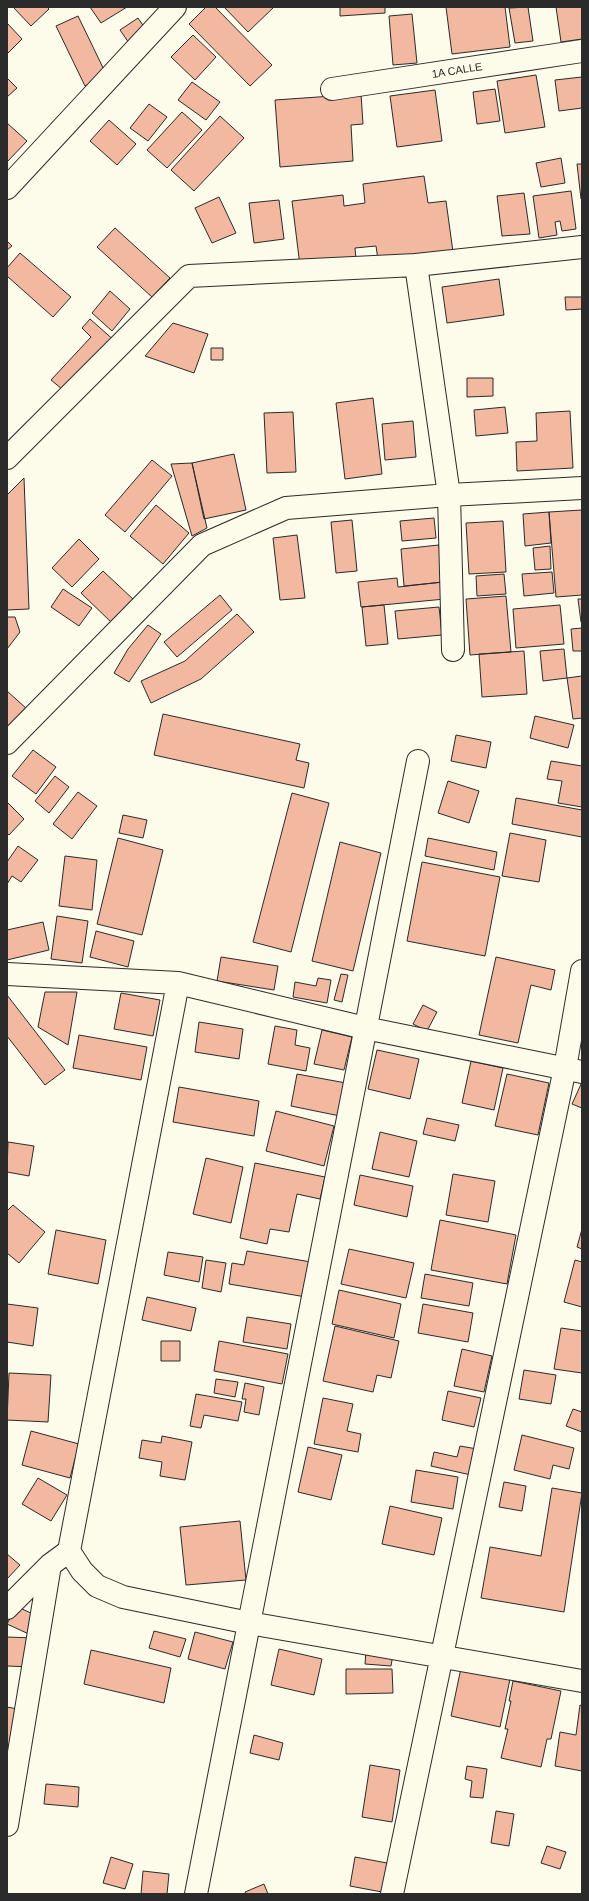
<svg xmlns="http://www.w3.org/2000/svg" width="589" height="1901" viewBox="0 0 589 1901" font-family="Helvetica,sans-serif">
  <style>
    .building { fill: #f2b8a0; stroke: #2b2b2b }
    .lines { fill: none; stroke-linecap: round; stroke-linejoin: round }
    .street-casing { stroke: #2b2b2b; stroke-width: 24 }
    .street { stroke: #fdfbea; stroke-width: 22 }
    .labels { text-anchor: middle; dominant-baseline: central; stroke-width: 3; stroke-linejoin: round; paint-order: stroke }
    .street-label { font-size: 11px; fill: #2b2b2b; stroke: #fdfbea }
  </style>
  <rect width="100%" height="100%" fill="#fdfbea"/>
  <path class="building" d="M13,7H47L49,9L31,26Z
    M90,7H127L101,23Z
    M206,7H215L272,65L250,86L189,24Z
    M224,7H274L248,32Z
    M340,7H385V13L340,16Z
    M446,7H505L510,47L452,54Z
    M528,7L533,41L515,43L509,8Z
    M556,7H582V39L561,42Z
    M412,14L417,63L393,65L389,16Z
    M78,16L107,76L85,86L56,26Z
    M138,18L149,34L131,46L120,30Z
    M7,23L22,39L7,54Z
    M193,35L216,57L195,80L171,57Z
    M536,75L545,127L505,133L497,81Z
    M582,77V108L559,111L555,80Z
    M7,78L17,88L7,97Z
    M192,82L220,102L206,120L178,100Z
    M495,89L500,121L477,124L473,92Z
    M435,90L442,141L397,147L390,96Z
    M361,94L363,124L351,125L353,161L280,167L275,100Z
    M149,104L167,117L148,141L130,128Z
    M182,112L202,130L167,168L147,150Z
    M220,116L244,138L194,191L171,170Z
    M109,120L136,144L117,165L90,141Z
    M7,123L27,141L7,162Z
    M561,158L565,183L541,187L536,163Z
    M577,164H582V199H581Z
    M424,176L428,203L446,201L453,252L378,260L376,246L355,248L356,259L300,266L292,201L343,195L344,206L365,203L363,184Z
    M571,191L576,229L562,231L560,221L555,222L557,235L539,238L533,196Z
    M524,193L530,234L502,236L497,196Z
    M219,197L236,233L212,243L195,208Z
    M279,200L284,239L254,243L249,203Z
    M115,228L170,278L152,297L97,247Z
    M7,241L12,246L7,250Z
    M20,253L71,297L53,317L7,276V268Z
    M499,279L504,315L447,323L442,287Z
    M110,291L130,309L112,331L92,313Z
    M565,297H582V309L566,310Z
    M90,319L116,342L68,394L51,380L91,337L82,328Z
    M173,323L208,334L194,373L145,356Z
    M211,348H223V360H211Z
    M467,378H493V396L467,397Z
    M373,398L382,474L345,479L336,403Z
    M505,407L508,433L476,436L474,410Z
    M570,411L573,468L517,471L516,442L537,441L536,413Z
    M293,412L296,472L267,473L264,413Z
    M413,421L416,457L385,460L382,424Z
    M234,454L246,510L204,519L192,463Z
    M152,460L172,476L125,532L105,515Z
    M192,463L207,528L192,536L171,464Z
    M24,478L29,609L7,610V495Z
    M156,505L189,533L163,564L130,536Z
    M582,510V595L556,597L549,512Z
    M549,512L551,543L525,546L523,514Z
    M434,518L436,538L402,541L400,521Z
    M352,520L357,571L336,573L331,522Z
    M503,521L506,572L469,574L466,523Z
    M297,535L305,598L280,600L273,538Z
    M79,539L99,559L72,587L52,568Z
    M439,545L443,582L404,586L401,549Z
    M550,546L551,569L535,570L533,548Z
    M103,571L134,600L112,623L81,593Z
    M552,572L554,593L524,596L522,574Z
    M504,574L506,594L477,596L476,576Z
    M397,578L398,587L443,582L445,599L361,607L358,582Z
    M63,589L92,608L79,626L51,607Z
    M220,595L232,610L177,657L164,642Z
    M506,596L511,652L470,655L466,599Z
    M578,599H582V622H581Z
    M384,605L388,644L366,646L362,607Z
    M560,605L564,644L516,648L513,609Z
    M439,607L442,635L398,639L395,611Z
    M237,614L254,632L201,679L151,703L141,681L185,661Z
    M7,617H15L20,632L7,649Z
    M148,625L161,634L129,682L114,673L128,649Z
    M582,628V651H573L571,629Z
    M564,649L567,678L543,681L540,651Z
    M524,651L527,694L482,697L479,654Z
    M582,676V718L573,719L567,678Z
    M7,691L27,709L10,727L7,725Z
    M163,714L300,744L296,760L309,763L304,788L154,755Z
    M535,716L574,725L568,748L530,738Z
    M456,735L491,742L486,768L451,761Z
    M33,750L56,767L36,794L12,776Z
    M551,761L582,766V807L558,803L562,781L547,779Z
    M55,776L69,787L49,813L35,801Z
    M448,781L479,791L469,823L438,813Z
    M78,792L97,806L72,839L53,824Z
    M292,793L329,803L291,952L253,942Z
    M516,798L582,810V837L512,824Z
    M7,802L24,819L9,835L7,833Z
    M123,815L147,820L143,838L119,833Z
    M510,833L546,840L539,882L502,876Z
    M118,838L163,850L142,935L97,924Z
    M428,838L497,852L494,870L425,856Z
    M340,842L381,853L353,971L312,961Z
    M18,846L38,860L21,882L12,876L7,884V862Z
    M65,856L97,860L92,910L59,906Z
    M422,862L500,877L485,956L407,941Z
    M57,916L88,921L82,963L51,959Z
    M43,922L49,950L7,960V930Z
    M96,931L134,941L128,967L90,957Z
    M221,957L278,966L274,990L217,981Z
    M496,957L555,970L551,990L531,985L518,1043L479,1035Z
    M341,974L348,975L342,1002L334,1000Z
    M318,978L331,980L327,1003L293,997L295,982L316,986Z
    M45,992H77L68,1045L38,1027Z
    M121,993L160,1000L153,1036L114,1029Z
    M7,995L65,1070L45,1085L7,1036Z
    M423,1005L437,1012L427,1031L413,1024Z
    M199,1022L243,1029L239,1059L195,1052Z
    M275,1026L297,1030L295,1045L310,1048L306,1071L268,1064Z
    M322,1030L352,1037L344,1070L314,1064Z
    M79,1035L147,1047L141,1080L73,1068Z
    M377,1050L419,1059L410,1099L368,1089Z
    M471,1061L503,1068L494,1110L462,1103Z
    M297,1074L346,1083L340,1116L291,1106Z
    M507,1074L549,1083L538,1135L495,1126Z
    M582,1082V1108L572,1104Z
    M179,1087L259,1101L254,1136L173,1122Z
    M276,1111L334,1126L324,1166L266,1151Z
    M427,1118L459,1125L455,1141L423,1134Z
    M380,1132L417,1141L409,1177L372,1169Z
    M8,1142L34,1146L29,1176L7,1172Z
    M206,1158L243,1167L231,1223L193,1214Z
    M255,1163L325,1177L320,1199L297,1194L289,1232L270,1229L267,1244L240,1238Z
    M453,1174L495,1181L488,1222L446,1215Z
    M360,1175L413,1186L407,1217L354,1205Z
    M13,1205L45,1232L19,1263L7,1253V1211Z
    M440,1220L516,1235L507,1284L431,1270Z
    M582,1229V1249L577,1247Z
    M56,1230L106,1240L98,1284L48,1274Z
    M349,1249L414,1263L406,1298L341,1284Z
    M247,1251L311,1262L306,1297L229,1284L232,1263L244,1265Z
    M168,1252L203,1257L199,1282L164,1275Z
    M206,1260L226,1263L221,1292L202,1288Z
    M575,1260L582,1262V1307L564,1302Z
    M425,1274L473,1283L469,1306L421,1298Z
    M339,1290L401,1304L394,1338L332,1324Z
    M147,1297L196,1308L191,1331L142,1320Z
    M7,1304L38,1308L33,1346L7,1342Z
    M423,1304L473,1313L468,1342L418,1333Z
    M247,1317L291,1324L287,1349L243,1342Z
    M335,1326L399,1341L391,1378L377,1375L373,1392L323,1381Z
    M561,1328L582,1331V1373L554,1369Z
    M161,1341H180V1361H161Z
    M219,1341L288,1354L282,1384L214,1371Z
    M462,1349L492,1356L484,1392L454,1386Z
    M524,1370L556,1375L551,1404L519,1399Z
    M9,1373L51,1375L48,1422L7,1420Z
    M216,1379L238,1382L235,1397L214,1393Z
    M245,1383L264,1387L259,1415L244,1412L246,1399H242Z
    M448,1391L481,1398L474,1427L442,1420Z
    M196,1394L242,1402L238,1421L204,1415L201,1428L190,1426Z
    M323,1398L353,1404L347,1431L361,1434L358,1452L314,1444Z
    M573,1409L582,1412V1432L566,1426Z
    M31,1431L79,1444L70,1478L22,1465Z
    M522,1435L574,1448L569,1469L553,1465L550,1479L514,1470Z
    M162,1436L192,1442L185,1480L160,1476L162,1462L139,1458L142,1440L161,1443Z
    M460,1446L477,1449L471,1475L431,1466L434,1452L457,1457Z
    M308,1447L342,1455L331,1500L298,1492Z
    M416,1470L458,1477L453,1509L411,1502Z
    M38,1478L67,1495L51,1521L22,1504Z
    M504,1482L526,1486L522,1511L499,1507Z
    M552,1488L582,1493L564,1612L481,1598L490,1547L541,1556Z
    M390,1506L442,1518L434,1555L382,1544Z
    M240,1521L246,1580L186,1585L180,1527Z
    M7,1554L20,1565L7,1579Z
    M16,1606L39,1617L31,1635L7,1624Z
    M154,1631L186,1639L180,1657L149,1648Z
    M195,1632L233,1642L225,1669L188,1659Z
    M7,1637L34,1638L32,1667L7,1666Z
    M279,1649L322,1659L314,1695L271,1685Z
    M91,1650L171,1668L164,1703L84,1684Z
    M366,1651L393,1654L391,1666L365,1664Z
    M461,1668L510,1679L500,1727L451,1716Z
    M346,1669H392L393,1693L346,1694Z
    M513,1681L561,1691L551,1739H547L541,1767L501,1758L508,1729H505L511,1701H509Z
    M580,1705L582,1706V1771L555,1766L560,1732L576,1735Z
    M7,1707L23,1710L16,1749L7,1748Z
    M254,1735L283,1743L279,1760L250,1753Z
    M370,1765L400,1770L392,1822L362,1817Z
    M467,1766L487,1769L483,1798L470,1797L472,1781L465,1779Z
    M46,1784L79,1787L78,1807L44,1804Z
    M496,1811L514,1814L509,1846L491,1843Z
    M547,1846L566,1852L560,1869L541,1863Z
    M111,1857L133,1864L125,1889L103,1883Z
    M355,1857L387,1863L382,1892L350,1886Z
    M143,1871L169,1874L167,1894H141Z
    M264,1884L268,1894H246L245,1892Z"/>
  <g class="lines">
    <g class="street-casing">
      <path id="street" d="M332,89L582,51
        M7,188L175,7
        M416,265L449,495L453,650
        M7,458L189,276L416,265L582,247
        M7,743L202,545L286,508L449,495L582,488
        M7,974L178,983L365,1028L582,1072
        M69,1551L178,983
        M7,1608L50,1565L69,1551L82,1571L97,1586L123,1597L249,1623L582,1681
        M7,1825L50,1565
        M196,1894L418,761
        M392,1894L565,1068L582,971"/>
    </g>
    <use href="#street" class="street"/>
  </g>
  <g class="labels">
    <g class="street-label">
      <text transform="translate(457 70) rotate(-9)">1A CALLE</text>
    </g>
  </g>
  <rect width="589" height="1901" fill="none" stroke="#2b2b2b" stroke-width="16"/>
</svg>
